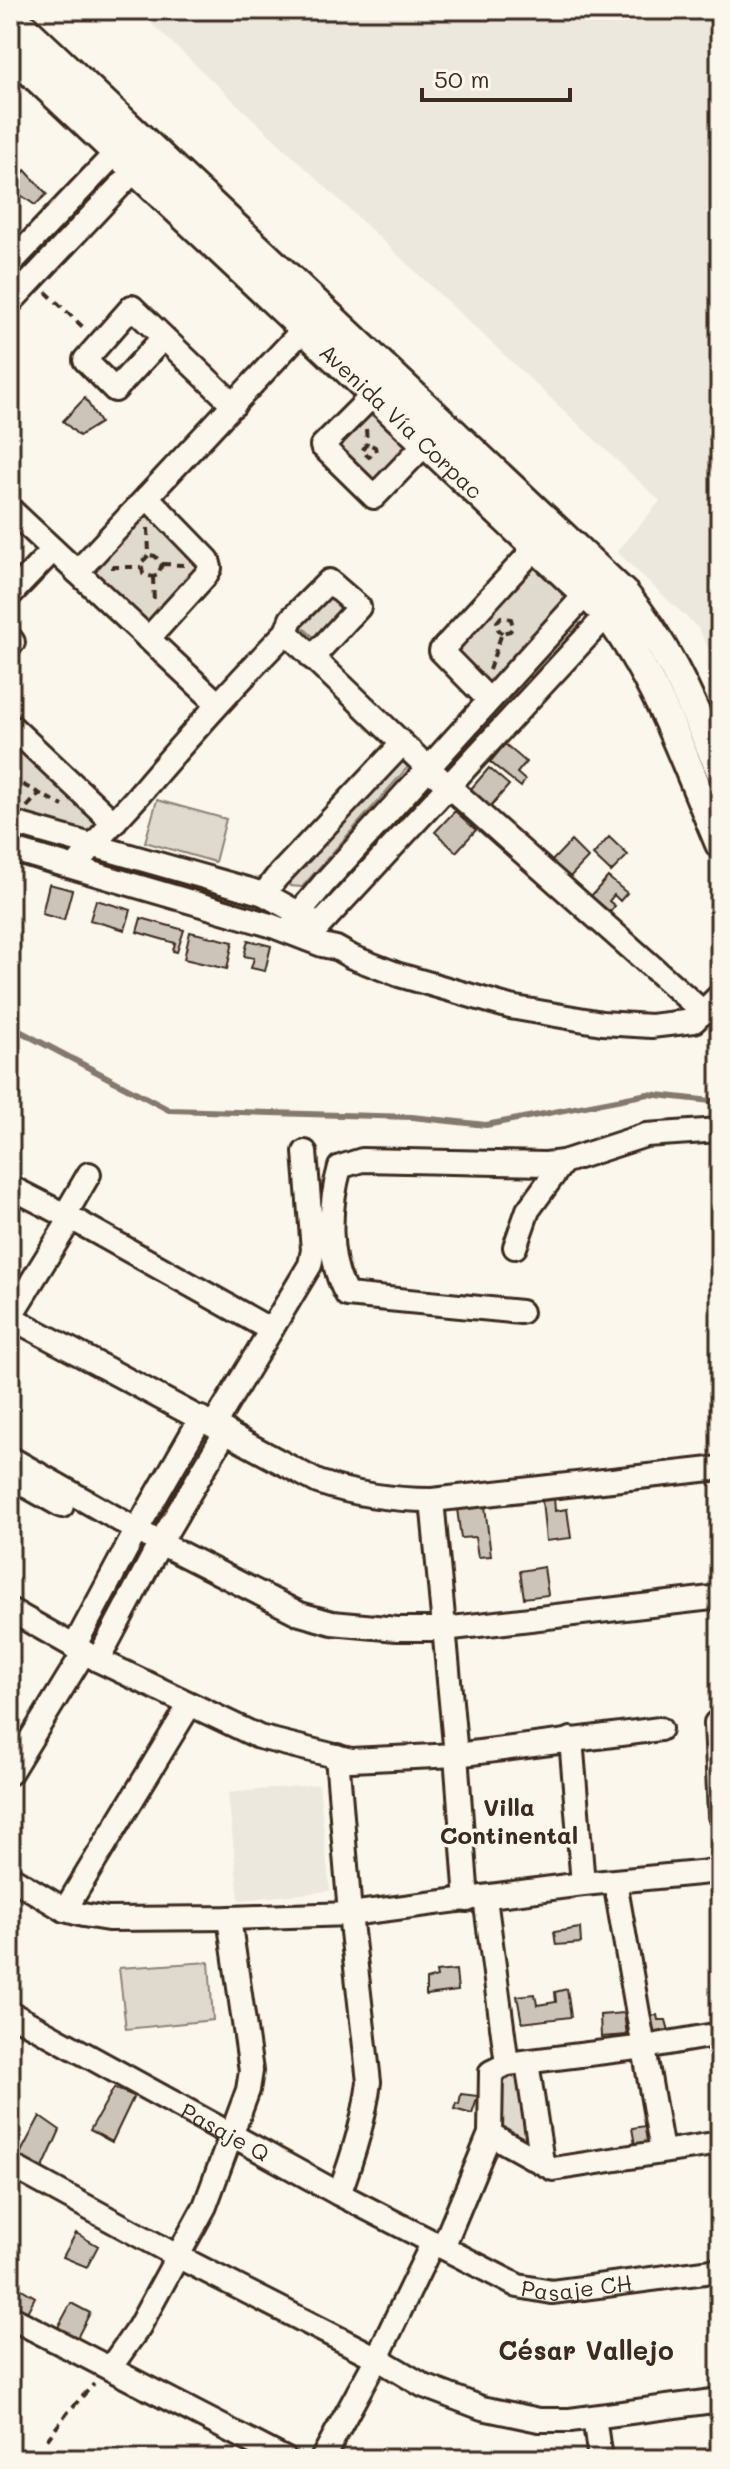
<svg xmlns="http://www.w3.org/2000/svg" width="730" height="2469" viewBox="0 0 730 2469" font-family="Mali,sans-serif">
  <style>
    .built { fill: #ede8dd }
    .green { fill: #dfd9ce; stroke: #8d8276; stroke-width: 2 }
    .lines { fill: none; stroke-linecap: round; stroke-linejoin: round }
    .stream { stroke: #85796d; stroke-width: 6 }
    .building { fill: #ccc4b9; stroke: #3b2a1e; stroke-width: 2 }
    .minor-casing { stroke: #3b2a1e; stroke-width: 28 }
    .major-casing { stroke: #3b2a1e; stroke-width: 34 }
    .path { stroke: #3b2a1e; stroke-width: 4; stroke-dasharray: 8 6; stroke-linecap: butt }
    .minor { stroke: #fbf7ec; stroke-width: 22 }
    .major { stroke: #fbf7ec; stroke-width: 28 }
    .labels { text-anchor: middle; dominant-baseline: central; stroke-width: 7; stroke-linejoin: round; paint-order: stroke }
    .street-label { font-size: 22px; fill: #3b2a1e; stroke: #fbf7ec }
    .neighbourhood-label { font-size: 24px; font-weight: bold; fill: #3b2a1e; stroke: #fbf7ec }
    .quarter-label { font-size: 26px; font-weight: bold; fill: #3b2a1e; stroke: #fbf7ec }
  </style>
  <rect width="100%" height="100%" fill="#fbf7ec"/>
  <filter id="ink" filterUnits="userSpaceOnUse"><feTurbulence type="fractalNoise" baseFrequency=".0125" numOctaves="2"/><feDisplacementMap in="SourceGraphic" scale="16" xChannelSelector="R" yChannelSelector="G"/><feConvolveMatrix kernelMatrix="1 2 1 2 8 2 1 2 1" color-interpolation-filters="sRGB"/></filter>
  <g filter="url(#ink)">
    <path class="built" d="M137,10H720V673L699,629L617,552L660,501Z
      M319,1784L330,1891L239,1900L228,1793Z"/>
    <path class="green" d="M366,407L411,449L374,489L328,447Z
      M145,514L156,516L201,564L154,620L148,622L96,573V564Z
      M534,559L567,592L569,601L485,688L445,651Z
      M330,592L346,607L316,639L300,625Z
      M577,621L583,627L455,765L449,759Z
      M10,739L100,819L87,833L10,811Z
      M398,758L408,767L302,887L290,886L287,878Z
      M157,800L226,819L215,862L145,842Z
      M209,1962L213,2020L126,2029L119,1968Z
      M522,2069L533,2147L497,2128V2074Z"/>
    <g class="lines">
      <path class="stream" d="M10,1026L169,1110L412,1117L486,1125L648,1094L720,1102
        M10,2449L23,2459"/>
    </g>
    <path class="building" d="M25,170L47,194L35,205L12,189Z
      M85,398L100,423L79,436L63,421Z
      M505,744L526,762L517,773L525,780L521,787L490,762Z
      M489,768L509,785L490,807L470,790Z
      M455,811L476,830L456,852L435,832Z
      M609,837L628,855L611,872L593,855Z
      M571,841L588,858L566,881L549,864Z
      M608,877L627,893L620,901L614,895L609,901L615,906L610,912L591,896Z
      M49,884L72,890L64,920L42,914Z
      M96,900L131,910L125,930L90,920Z
      M141,918L184,930L177,952L173,951L175,943L137,932Z
      M190,932L233,942L227,969L184,959Z
      M248,940L271,946L265,971L251,968L254,958L244,956Z
      M554,1498L555,1511L567,1509L571,1538L546,1541L542,1500Z
      M485,1506L491,1556L478,1557L475,1537L461,1538L457,1509Z
      M544,1567L548,1595L524,1598L520,1571Z
      M580,1928L581,1943L556,1945L554,1932Z
      M456,1970L458,1991L426,1995V1980L437,1977L436,1972Z
      M567,1989L571,2017L522,2023L517,1996L535,1994L537,2005L556,2002L555,1992Z
      M624,2013L627,2035L601,2037L600,2015Z
      M657,2015L658,2020H666L669,2031L649,2034L646,2016Z
      M114,2088L134,2096L112,2142L90,2130Z
      M461,2094L478,2096L472,2114L454,2109L456,2103L459,2104Z
      M40,2116L60,2130L42,2170L19,2156Z
      M652,2125L654,2142L635,2145L632,2128Z
      M76,2233L98,2246L87,2267L63,2257Z
      M13,2284L35,2297L25,2316L10,2310V2289Z
      M71,2303L90,2313L76,2340L56,2331Z"/>
    <g class="lines">
      <g class="minor-casing">
        <g id="minor">
          <path d="M10,264L125,143"/>
          <path d="M10,303L146,158"/>
          <path d="M163,338L115,390L85,360L132,307L234,405"/>
          <path d="M374,394L322,446L374,497L426,443"/>
          <path d="M147,497L208,560L210,568L206,575L148,639"/>
          <path d="M10,509L217,703"/>
          <path d="M77,572L313,319"/>
          <path d="M10,595L53,550"/>
          <path d="M286,632L427,767L704,1013"/>
          <path d="M10,638L13,642L10,645"/>
          <path d="M489,700L441,651L536,547"/>
          <path d="M10,729L12,727L114,823"/>
          <path d="M10,822L264,894L311,920"/>
          <path d="M10,849L270,925L322,945L336,948L352,957L399,975L510,1007L602,1023L651,1026L694,1021L720,995"/>
          <path d="M76,867C94,841 116,821 137,797C185,740 234,686 286,632L291,619L329,581L359,607L312,658"/>
          <path d="M264,894L276,878L402,744"/>
          <path d="M289,931L299,913L325,882L595,584"/>
          <path d="M307,939L616,605"/>
          <path d="M10,1187L71,1218L271,1330"/>
          <path d="M65,1215L89,1174"/>
          <path d="M71,1218L10,1317L318,1482C356,1495 391,1500 432,1500L720,1468"/>
          <path d="M515,1247L528,1210L563,1162"/>
          <path d="M521,1312L347,1295C326,1259 329,1206 340,1167L362,1160L546,1164L563,1162L646,1135L720,1130"/>
          <path d="M214,1425L310,1265L313,1250L305,1152"/>
          <path d="M10,1458L160,1543L300,1614L332,1623L397,1629H444L720,1597"/>
          <path d="M10,1477L62,1506"/>
          <path d="M432,1500L456,1755L467,1900"/>
          <path d="M10,1610L98,1660L259,1737L351,1760L456,1755L660,1729"/>
          <path d="M74,1647L136,1531L201,1418"/>
          <path d="M98,1660L160,1543L226,1431"/>
          <path d="M720,1723H716L720,1816"/>
          <path d="M571,1739L583,1884"/>
          <path d="M337,1756L350,1914L369,2082C364,2122 353,2157 339,2194"/>
          <path d="M10,1773L84,1652"/>
          <path d="M10,1877L65,1910L83,1915L108,1919L229,1918L350,1914L583,1884L720,1871"/>
          <path d="M615,1882L662,2151"/>
          <path d="M485,1898L507,2064"/>
          <path d="M65,1910L189,1706"/>
          <path id="s1" d="M10,2013L339,2194L518,2286L552,2292L720,2270"/>
          <path d="M527,2062L542,2162"/>
          <path d="M490,2134L553,2169L720,2143"/>
          <path d="M10,2165L177,2256L377,2358L424,2386L482,2408L539,2420H570L720,2400"/>
          <path d="M443,2247L490,2134L491,2072L507,2064L645,2047L720,2034"/>
          <path d="M10,2317L285,2459"/>
          <path d="M110,2368L139,2327L205,2206L248,2090L251,2071L229,1918"/>
          <path d="M594,2417L600,2459"/>
          <path d="M322,2459L377,2358L433,2242"/>
        </g>
      </g>
      <g class="major-casing">
        <g id="major">
          <path d="M10,15L625,595C669,646 693,708 720,769"/>
          <path id="s2" d="M10,52L607,614C658,682 687,766 720,844"/>
        </g>
      </g>
      <path class="path" d="M46,292L86,330
        M366,429L367,443L362,451L369,457L376,451L375,447L367,443
        M148,528L149,555L141,563L143,574L153,577L158,575L162,564L155,556L149,555
        M162,564L184,565
        M111,567H141
        M153,577L154,603
        M489,670L502,633L510,631L513,627L511,619L501,617L497,622L498,629L502,633
        M10,778L63,806
        M27,807L40,793
        M47,2440L68,2412L94,2384"/>
      <use href="#minor" class="minor"/>
      <use href="#major" class="major"/>
    </g>
  </g>
  <g class="labels">
    <g class="street-label">
      <text stroke="none"><textPath href="#s2" startOffset="538">Avenida Vía Corpac</textPath></text>
      <text stroke="none"><textPath href="#s1" startOffset="246">Pasaje Q</textPath></text>
      <text stroke="none"><textPath href="#s1" startOffset="636">Pasaje CH</textPath></text>
    </g>
    <g class="neighbourhood-label">
      <text x="509" y="1806">Villa<tspan x="509" dy="28">Continental</tspan></text>
    </g>
    <g class="quarter-label">
      <text x="586" y="2350">César Vallejo</text>
    </g>
  </g>
  <rect width="730" height="2469" fill="none" stroke="#fbf7ec" stroke-width="40"/>
  <rect x="20" y="20" width="690" height="2429" fill="none" stroke="#3b2a1e" stroke-width="3" filter="url(#ink)"/>
  <path d="M422 88v12h148v-12" fill="none" stroke="#3b2a1e" stroke-width="4"/>
  <text x="434" y="88" font-size="24" fill="#3b2a1e" stroke="#fbf7ec" stroke-width="6" paint-order="stroke">50 m</text>
</svg>
